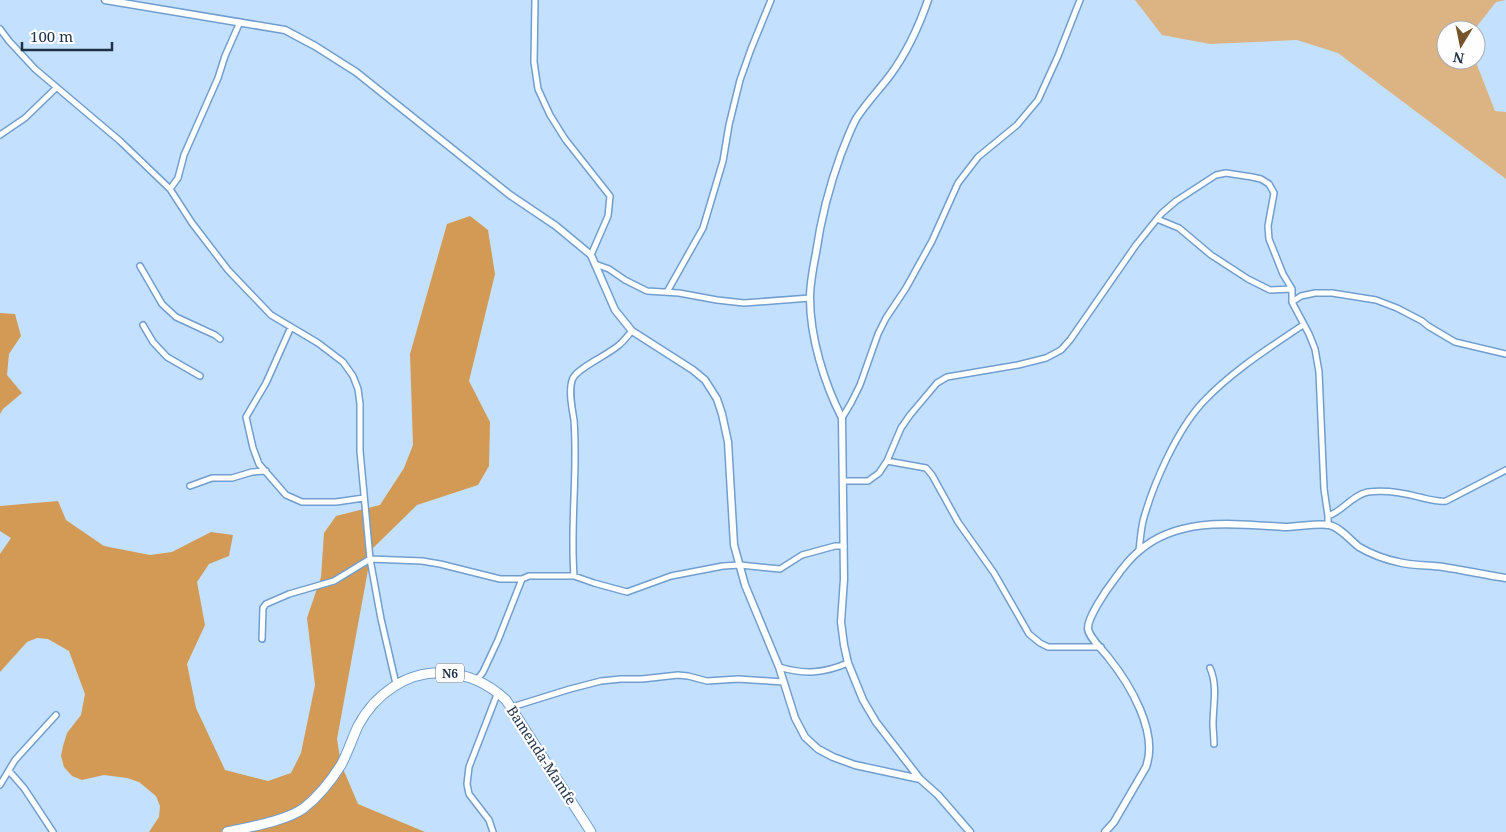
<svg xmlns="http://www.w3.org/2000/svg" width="1506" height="832" viewBox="0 0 1506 832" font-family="'Noto Serif',serif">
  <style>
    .green { fill: #dcb382 }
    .forest { fill: #d29a55 }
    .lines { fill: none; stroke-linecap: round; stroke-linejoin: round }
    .minor-casing { stroke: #709ecf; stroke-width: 8 }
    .tertiary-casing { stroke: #709ecf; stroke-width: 9 }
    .trunk-casing { stroke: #709ecf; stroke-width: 11 }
    .minor { stroke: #fff; stroke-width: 5 }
    .tertiary { stroke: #fff; stroke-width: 6 }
    .trunk { stroke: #fff; stroke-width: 9 }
    .labels { text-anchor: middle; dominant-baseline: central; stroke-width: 4.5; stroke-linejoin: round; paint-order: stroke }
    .shield { fill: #fefefe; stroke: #616e7c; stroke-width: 1 }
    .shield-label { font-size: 12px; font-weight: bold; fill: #1e3145 }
    .street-label { font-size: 14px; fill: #1e3145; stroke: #fefefe }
  </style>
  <rect width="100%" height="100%" fill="#c4e0ff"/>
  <path class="green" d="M1135,0H1506L1496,2L1474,30H1446V60H1475L1495,111L1506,112V179L1338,53L1297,40L1210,44L1162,35Z"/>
  <path class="forest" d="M470,216L488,230L495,274L469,381L490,422L489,466L478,485L417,505L369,552L370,559L337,739L341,764L358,804L425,832H149L159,817L160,806L156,796L139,782L127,778L104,775L82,780L72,776L64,767L61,756L63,746L67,733L81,715L85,694L69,651L48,639L37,638L27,642L0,672V554L11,538L0,531V506L58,501L66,520L104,546L150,555L172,552L211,532L233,535L229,556L209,564L197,582L205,625L187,664L196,708L225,770L268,781L291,773L301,753L315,685L307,618L321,577L324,533L336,516L380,505L404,468L413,445L410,354L447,224Z
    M0,313L15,314L21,336L9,354L7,375L22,393L3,409L0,414Z"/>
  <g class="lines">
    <g class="minor-casing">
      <path id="minor" d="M535,0L534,62L538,89L550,115L565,139L610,196L608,216L591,255
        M0,29L9,41L35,69L120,141L170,189L192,223L228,270L271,315L318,343L343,362L353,376L358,389L360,404V451L370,559L381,619L396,684
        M0,135L25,118L56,88
        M170,189L178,178L184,155L218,78L225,56L240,22
        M1157,219L1179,228L1211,255L1248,279L1270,290L1292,289
        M595,264L609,269L625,280L647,291L679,293L717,300L744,303L810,298
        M140,266L162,304L176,317L215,335L220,339
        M667,292L703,228L723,161L729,125L740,80L751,49L771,0
        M1292,302L1301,296L1315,293H1332L1376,300L1397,308L1422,321L1428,326L1455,342L1506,354
        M143,325L153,342L167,357L200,376
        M291,327L266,383L246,417L253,448L259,464L286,495L302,502H336L364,498
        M842,418L851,403L860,385L878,334L886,318L906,288L932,241L958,183L978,157L1017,125L1038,100L1058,56L1080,0
        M887,461L926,468L932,475L958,522L994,573L1029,634L1040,643L1048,647H1101
        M843,481H868L879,473L887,461L901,428L910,415L937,383L947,377L1018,365L1046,358L1061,350L1070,340L1136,245L1161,214L1176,201L1216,175L1226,173L1252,177L1261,179L1269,184L1274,193L1268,226L1269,239L1283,274L1292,289V302L1309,334L1315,349L1319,372L1324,489L1328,516V525
        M190,486L212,478H232L252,472L266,471
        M1328,516C1343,511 1352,495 1368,492C1384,490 1404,493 1419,497C1428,499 1437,502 1446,501L1506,470
        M1139,551C1140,541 1141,530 1143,521C1153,484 1177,430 1203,402C1232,371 1269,348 1303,325
        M574,576C570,524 578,472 574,420C572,408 568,389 573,378C579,367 608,355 619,345C624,341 628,335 632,331
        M262,639L263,608L266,604L289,594L334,581L370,559L422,561L440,564L500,579H522
        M779,667C805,675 824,673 848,663
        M1210,668C1218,686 1213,705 1213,724C1213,730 1214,737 1214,744
        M477,680L483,672L498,640L522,579L529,576H574L594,583L627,592L671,576L723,566L740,565L780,569L802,555L835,546H844
        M512,707L570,689L601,681L621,679H642L678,675L688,676L707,681L738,679L783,682
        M9,771L24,788L53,832
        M0,785L15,760L56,715
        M493,832L489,820L469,794L467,784L469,767L498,692"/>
    </g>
    <g class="tertiary-casing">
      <path id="tertiary" d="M105,0L285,30L315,46L356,72L510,195L556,226L591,255L615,310L632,331L693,370L705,380L717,399L722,414L728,442L734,545L745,585L779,667L795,718L805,737L818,749L833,757L855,765L920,779L938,795L970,832
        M920,779L876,722L863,700L848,663L844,645L841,622L844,579L842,418C824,383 810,337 810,298C810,283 813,268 816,253C821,218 829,187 841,154C846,142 850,130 856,119C866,103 880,89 891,74C907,52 919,26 928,0
        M1105,832L1114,822L1146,767C1159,732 1129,683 1108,657C1102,649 1090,639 1088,629C1087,618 1107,589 1114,580C1121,570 1129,559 1139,551C1179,516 1235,524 1284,527C1297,527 1317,523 1329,525C1340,527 1350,540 1359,547C1371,554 1384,559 1398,562C1412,566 1428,565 1443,567C1464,570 1485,575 1506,578"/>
    </g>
    <g class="trunk-casing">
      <path id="trunk" d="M227,832C249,827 286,821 304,808C319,796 331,781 341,765C348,752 352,739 358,726C375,694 407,671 444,673C467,674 489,684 506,700L591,832"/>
    </g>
    <use href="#minor" class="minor"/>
    <use href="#tertiary" class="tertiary"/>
    <use href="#trunk" class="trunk"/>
  </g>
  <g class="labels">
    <rect class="shield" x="436" y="663.5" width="28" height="19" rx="4"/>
    <g class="shield-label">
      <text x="450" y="673">N6</text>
    </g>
    <g class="street-label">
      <text transform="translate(542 755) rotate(57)">Bamenda-Mamfe</text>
    </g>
  </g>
  <g transform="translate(1461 45) rotate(190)"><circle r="24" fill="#fefefe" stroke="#a4acb4"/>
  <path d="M0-4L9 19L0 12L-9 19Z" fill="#76552c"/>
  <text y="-8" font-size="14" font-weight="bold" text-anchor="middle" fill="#1e3145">N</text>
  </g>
  <path d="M22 42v8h90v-8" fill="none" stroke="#1e3145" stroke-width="2.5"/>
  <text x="30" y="42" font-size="15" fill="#1e3145" stroke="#fefefe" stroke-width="4" paint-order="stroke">100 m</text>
</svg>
